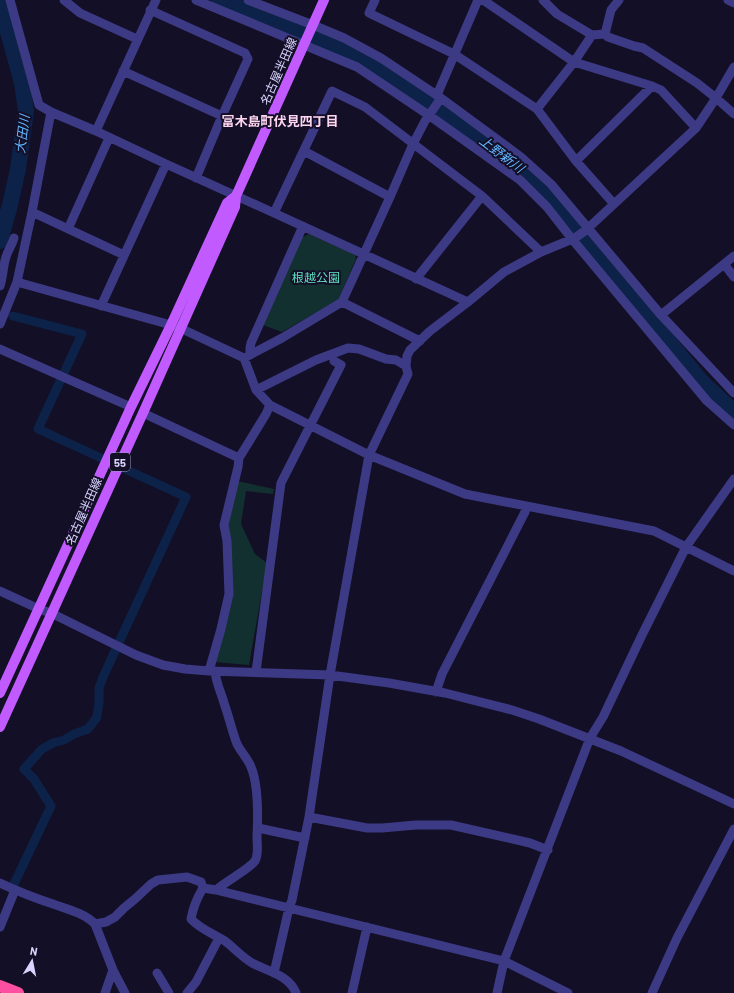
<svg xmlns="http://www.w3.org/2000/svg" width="734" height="993" viewBox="0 0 734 993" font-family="Barlow,'Noto Sans JP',sans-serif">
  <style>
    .green { fill: #12302f }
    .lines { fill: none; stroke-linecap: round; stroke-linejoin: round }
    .canal { stroke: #0c2248; stroke-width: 9 }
    .river { stroke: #0c2248; stroke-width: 16 }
    .street { stroke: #3d3a85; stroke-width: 9 }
    .primary { stroke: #c25bff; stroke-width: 10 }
    .highway { stroke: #ff4fa3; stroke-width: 12 }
    .labels { text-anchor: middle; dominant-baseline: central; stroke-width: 4; stroke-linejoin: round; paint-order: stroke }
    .shield { fill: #130f26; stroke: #9e99be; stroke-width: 1 }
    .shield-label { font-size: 11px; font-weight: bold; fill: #d9d4ff }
    .street-label { font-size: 12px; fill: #d9d4ff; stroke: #130f26 }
    .park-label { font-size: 12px; fill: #5fe0c0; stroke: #130f26 }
    .neighbourhood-label { font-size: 13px; font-weight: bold; fill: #ffd6f0; stroke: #130f26 }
    .water-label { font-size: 13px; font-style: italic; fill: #62b6ff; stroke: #130f26 }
  </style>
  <rect width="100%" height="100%" fill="#130f26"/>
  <path class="green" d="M309,234L355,255L356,259L338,300L282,332L263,325L301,238Z
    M237,481L274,489L273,494L246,491L241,524L255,554L267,563L249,665L214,662L232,595L228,524Z"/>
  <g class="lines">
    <path class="canal" d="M13,316L82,334L38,429L186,497L103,677L99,688V702L97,717L88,729L74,734L64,740L53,743L42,749L24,769L34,779L51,806L14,884"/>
    <path class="river" d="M219,0L317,38L351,53L394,78L464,125L520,165L541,187L588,242L701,381L734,412
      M0,3L22,83L26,111L18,169L10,205L0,241"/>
    <path class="street" d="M10,0L39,105L51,112L96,131L166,164L274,213L468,302
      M64,0L80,13L137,39
      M196,0L357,67L430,116L520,180L547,207L572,239L707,401L734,425
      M248,0L313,25L344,38L381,58L441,98L425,121L413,144L390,197L342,302
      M375,0L369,13L454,54L537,109L576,161L614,204
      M483,0L574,62L652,86L661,90L696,128
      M543,0L557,14L592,35
      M728,0L734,3
      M150,10L245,53L248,59L222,116L196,178
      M605,34L608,37L634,46L643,48L697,83L716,98L734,114
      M123,71L222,116
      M437,95L478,0
      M441,98L521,157L551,184L661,315L734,393
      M537,109L574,62L592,35L605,34L611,10L619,0
      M96,131L156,0
      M304,151L390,197
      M576,161L652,86
      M32,212L124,255
      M274,213L332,91L365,107L482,196L541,252
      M68,229L109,138
      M724,264L734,277
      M416,279L482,196
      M17,282L171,325L180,328L244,358L256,390L270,405L266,414L239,458L238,467L224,525L227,541L229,594L221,629L209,671
      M0,286C3,277 3,266 6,257C8,250 12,245 14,238
      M101,306L166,164
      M661,315L734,256
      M0,324L17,282L32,212L51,112
      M0,349L131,407
      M250,355V348L251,343L303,226
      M244,358L282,338L342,302L420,341
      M256,390L316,360L348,348L359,349L386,359L396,360L406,366
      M270,405L369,455L465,494L654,531L734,571
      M143,413L239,458
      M0,591L39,609L51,613L136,655L163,665L185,669L209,671L330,675L389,683L445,693L512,710L539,719L621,751L734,804
      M215,671C216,683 221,692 224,703C229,717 232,731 237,744C241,752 248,759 251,767C259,786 258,817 257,837C257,845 259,854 255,861C248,870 226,881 216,890L203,888C197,898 193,907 191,919C200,929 214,934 225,941C234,948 242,957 252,963C267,971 289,975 296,993
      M256,672L281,483L341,365L334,361
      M436,692L442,674L525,512L526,506
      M309,817L367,828H382L416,825H451L530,843L548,850
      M258,828L305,838
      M0,883C17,891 35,898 53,904C67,909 84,913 95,924L113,970L125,993
      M216,890L504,961L568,993
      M95,924L106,922L115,917L124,908L135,899L151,884L158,880L187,877L201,882L203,888
      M0,927L15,890
      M157,973L169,993
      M274,973L289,908L292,900L309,817L330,675L369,455L408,374L406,366L407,356L410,350L430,331L468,302L504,272L541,252L575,238L586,230L696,128L716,98L734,67
      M105,993L113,970
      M187,993L196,982L219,938
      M352,993L367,927
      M497,993L504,961L590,738L603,717L642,635L686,547L734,479
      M652,993L677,938L734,829"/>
    <path class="primary" d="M0,693L131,407L171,325L227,203L236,196
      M0,727L143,413L235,207L236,196L324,0"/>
    <path class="highway" d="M0,986L18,993"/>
  </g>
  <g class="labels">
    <rect class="shield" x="110" y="453" width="20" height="18" rx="3"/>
    <g class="shield-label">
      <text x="120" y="462">55</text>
    </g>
    <g class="street-label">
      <text transform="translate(278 71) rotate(-66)">名古屋半田線</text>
      <text transform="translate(83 511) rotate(-66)">名古屋半田線</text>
    </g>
    <g class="park-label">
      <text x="316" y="277">根越公園</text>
    </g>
    <g class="neighbourhood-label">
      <text x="280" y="121">富木島町伏見四丁目</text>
    </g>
    <g class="water-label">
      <text transform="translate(22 134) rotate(-83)">大田川</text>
      <text transform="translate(502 154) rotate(37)">上野新川</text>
    </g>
  </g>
  <g transform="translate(32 961) rotate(10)" stroke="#130f26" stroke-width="3" paint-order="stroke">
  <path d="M0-3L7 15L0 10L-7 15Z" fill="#d9d4ff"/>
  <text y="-6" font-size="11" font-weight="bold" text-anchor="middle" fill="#d9d4ff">N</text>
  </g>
</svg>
